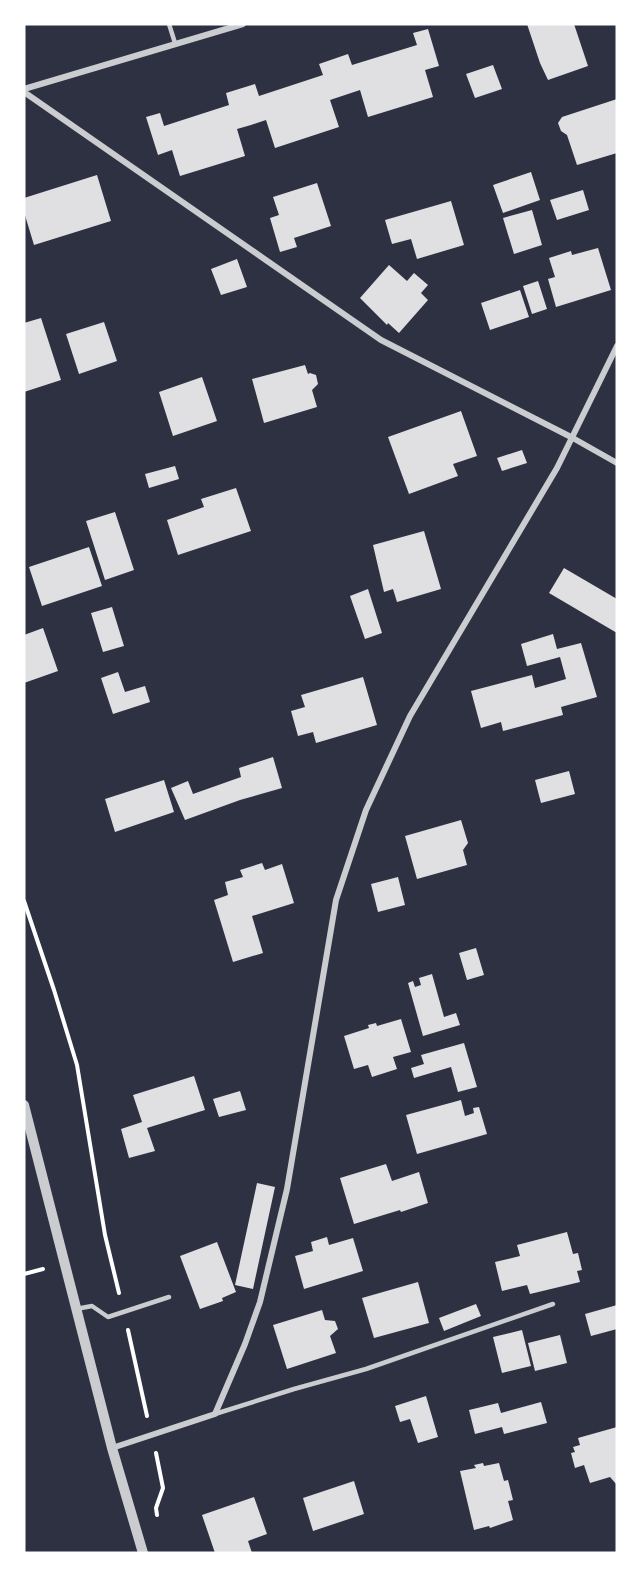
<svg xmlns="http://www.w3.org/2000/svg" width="641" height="1577" viewBox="0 0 641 1577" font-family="'Public Sans',sans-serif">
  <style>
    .building { fill: #e0e0e3 }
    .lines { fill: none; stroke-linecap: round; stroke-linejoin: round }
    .path { stroke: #fff; stroke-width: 4 }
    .service { stroke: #caccd0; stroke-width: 4.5 }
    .minor { stroke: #caccd0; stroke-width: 6 }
    .tertiary { stroke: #caccd0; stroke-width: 10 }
  </style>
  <rect width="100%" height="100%" fill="#2d3142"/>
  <path class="building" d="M527,24H574L588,66L548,80L540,63Z
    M428,29L439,66L425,70L433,97L368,117L360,90L330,100L339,127L275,148L266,120L251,125L237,129L245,156L180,176L172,150L158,155L146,117L160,113L164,126L229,105L226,93L255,84L259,96L323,75L319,64L348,54L352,65L417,45L413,33Z
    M493,65L502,89L475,98L466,74Z
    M617,99V153L577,165L567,135L561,131L558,123L562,117Z
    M531,172L540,200L503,213L493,185Z
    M97,175L111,221L34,245L24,212V198Z
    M317,183L331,226L294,238L297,247L280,252L270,218L279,215L273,197Z
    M583,190L589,210L557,220L550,200Z
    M451,201L464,245L417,259L411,239L392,244L385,220Z
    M532,210L542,245L514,254L503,218Z
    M598,248L611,290L556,307L548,279L555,277L549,258L571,251L572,255Z
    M237,259L247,287L221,295L211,269Z
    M389,265L407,281L414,273L428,285L421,293L428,300L399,333L388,323L387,325L360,298Z
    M538,281L547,309L532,314L523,286Z
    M520,290L529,317L490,330L481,303Z
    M41,318L61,380L24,392V323Z
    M104,322L117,361L79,374L66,334Z
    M305,365L308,374L310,373L316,375L318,384L312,390L317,407L264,423L252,379Z
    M202,377L217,421L173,436L159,392Z
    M461,411L477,456L453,464L458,476L409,494L388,437Z
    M522,450L527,463L502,471L497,458Z
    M175,466L179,479L149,488L145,474Z
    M236,488L251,531L178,555L167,520L204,507L201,499Z
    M115,512L134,570L105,580L86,521Z
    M424,531L441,589L397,602L393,589L384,592L373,545Z
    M89,547L102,586L42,606L29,567Z
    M564,568L617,599V633L549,593Z
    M368,589L382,633L365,639L350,596Z
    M112,607L124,646L103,652L91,613Z
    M43,628L58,671L24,683V635Z
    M553,634L557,649L581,643L597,697L561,707L563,715L503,731L501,722L481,728L471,691L532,675L535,688L566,679L560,657L527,666L521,644Z
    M118,672L125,692L145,686L150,702L113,714L101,678Z
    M363,677L377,725L316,743L313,732L298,736L291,711L305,707L301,695Z
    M273,757L282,788L240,800L185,820L171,788L188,781L193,794L241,777L239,768Z
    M569,771L575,794L541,803L535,780Z
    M164,780L174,812L115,832L105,799Z
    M461,820L468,843L463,850L467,865L417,879L405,836Z
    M262,863L265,870L282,864L294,903L252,916L263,953L233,962L214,900L228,895L225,882L243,877L240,870Z
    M398,877L405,905L378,912L371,884Z
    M476,948L484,975L467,980L459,953Z
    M432,974L444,1017L456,1013L460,1025L423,1036L408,983L413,981L415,987L421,985L419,978Z
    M401,1019L411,1052L393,1057L397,1069L372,1077L368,1065L354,1069L344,1036L369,1028L368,1025L376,1023L377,1026Z
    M464,1043L477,1087L458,1092L451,1067L414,1078L411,1068L424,1064L421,1055Z
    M194,1076L205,1110L147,1128L155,1151L129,1158L121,1129L142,1122L133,1095Z
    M240,1091L246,1110L219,1117L213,1099Z
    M461,1100L465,1116L474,1113L473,1108L479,1107L487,1134L417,1154L406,1115Z
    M386,1164L392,1181L419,1172L428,1203L401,1212L400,1210L354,1224L340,1178Z
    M257,1183L275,1187L253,1289L235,1285Z
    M567,1232L573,1254L578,1253L582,1270L577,1271L580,1282L530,1294L527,1285L502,1291L495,1262L520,1256L517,1245Z
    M327,1237L329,1245L353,1238L363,1271L304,1289L295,1256L313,1251L311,1242Z
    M217,1242L236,1292L222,1298L223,1301L200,1309L180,1256Z
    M418,1282L429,1323L374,1338L362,1298Z
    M476,1304L481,1316L444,1331L439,1318Z
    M617,1305V1329L591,1336L585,1314Z
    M322,1310L325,1320L335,1321L338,1329L330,1336L336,1353L287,1369L273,1325Z
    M522,1330L531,1366L502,1373L493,1337Z
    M560,1335L567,1363L535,1371L528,1343Z
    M426,1396L438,1437L418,1443L410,1419L400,1422L395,1406Z
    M541,1402L547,1423L504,1434L502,1427L475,1434L469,1410L498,1403L501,1413Z
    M617,1427V1485L610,1477L590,1483L584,1465L575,1468L571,1453L575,1452L573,1447L580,1445L578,1438Z
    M483,1463L484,1466L499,1463L504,1481L508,1480L513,1500L508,1501L513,1520L490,1528L489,1526L474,1530L460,1471L476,1468L474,1465Z
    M354,1481L364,1514L313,1531L303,1498Z
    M254,1497L267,1534L248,1541L252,1553H215L202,1515Z"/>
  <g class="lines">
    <path class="path" d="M24,901L54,990L77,1065L105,1235L119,1293
      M24,1274L43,1269
      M128,1330L147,1416
      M156,1453L163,1488L156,1508L157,1515"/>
    <path class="service" d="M169,24L175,43
      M76,1309L92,1306L108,1317L169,1297
      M215,1414L294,1389L366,1369L553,1304"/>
    <path class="minor" d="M24,89L243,24
      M24,92L381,340L571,437L617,463
      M112,1448L215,1414L245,1344L260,1302L287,1189L336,900L366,810L410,716L557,468L617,346"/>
    <path class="tertiary" d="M24,1105L112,1448L143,1553"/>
  </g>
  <rect width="641" height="1577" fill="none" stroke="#ffffff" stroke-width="51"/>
</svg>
